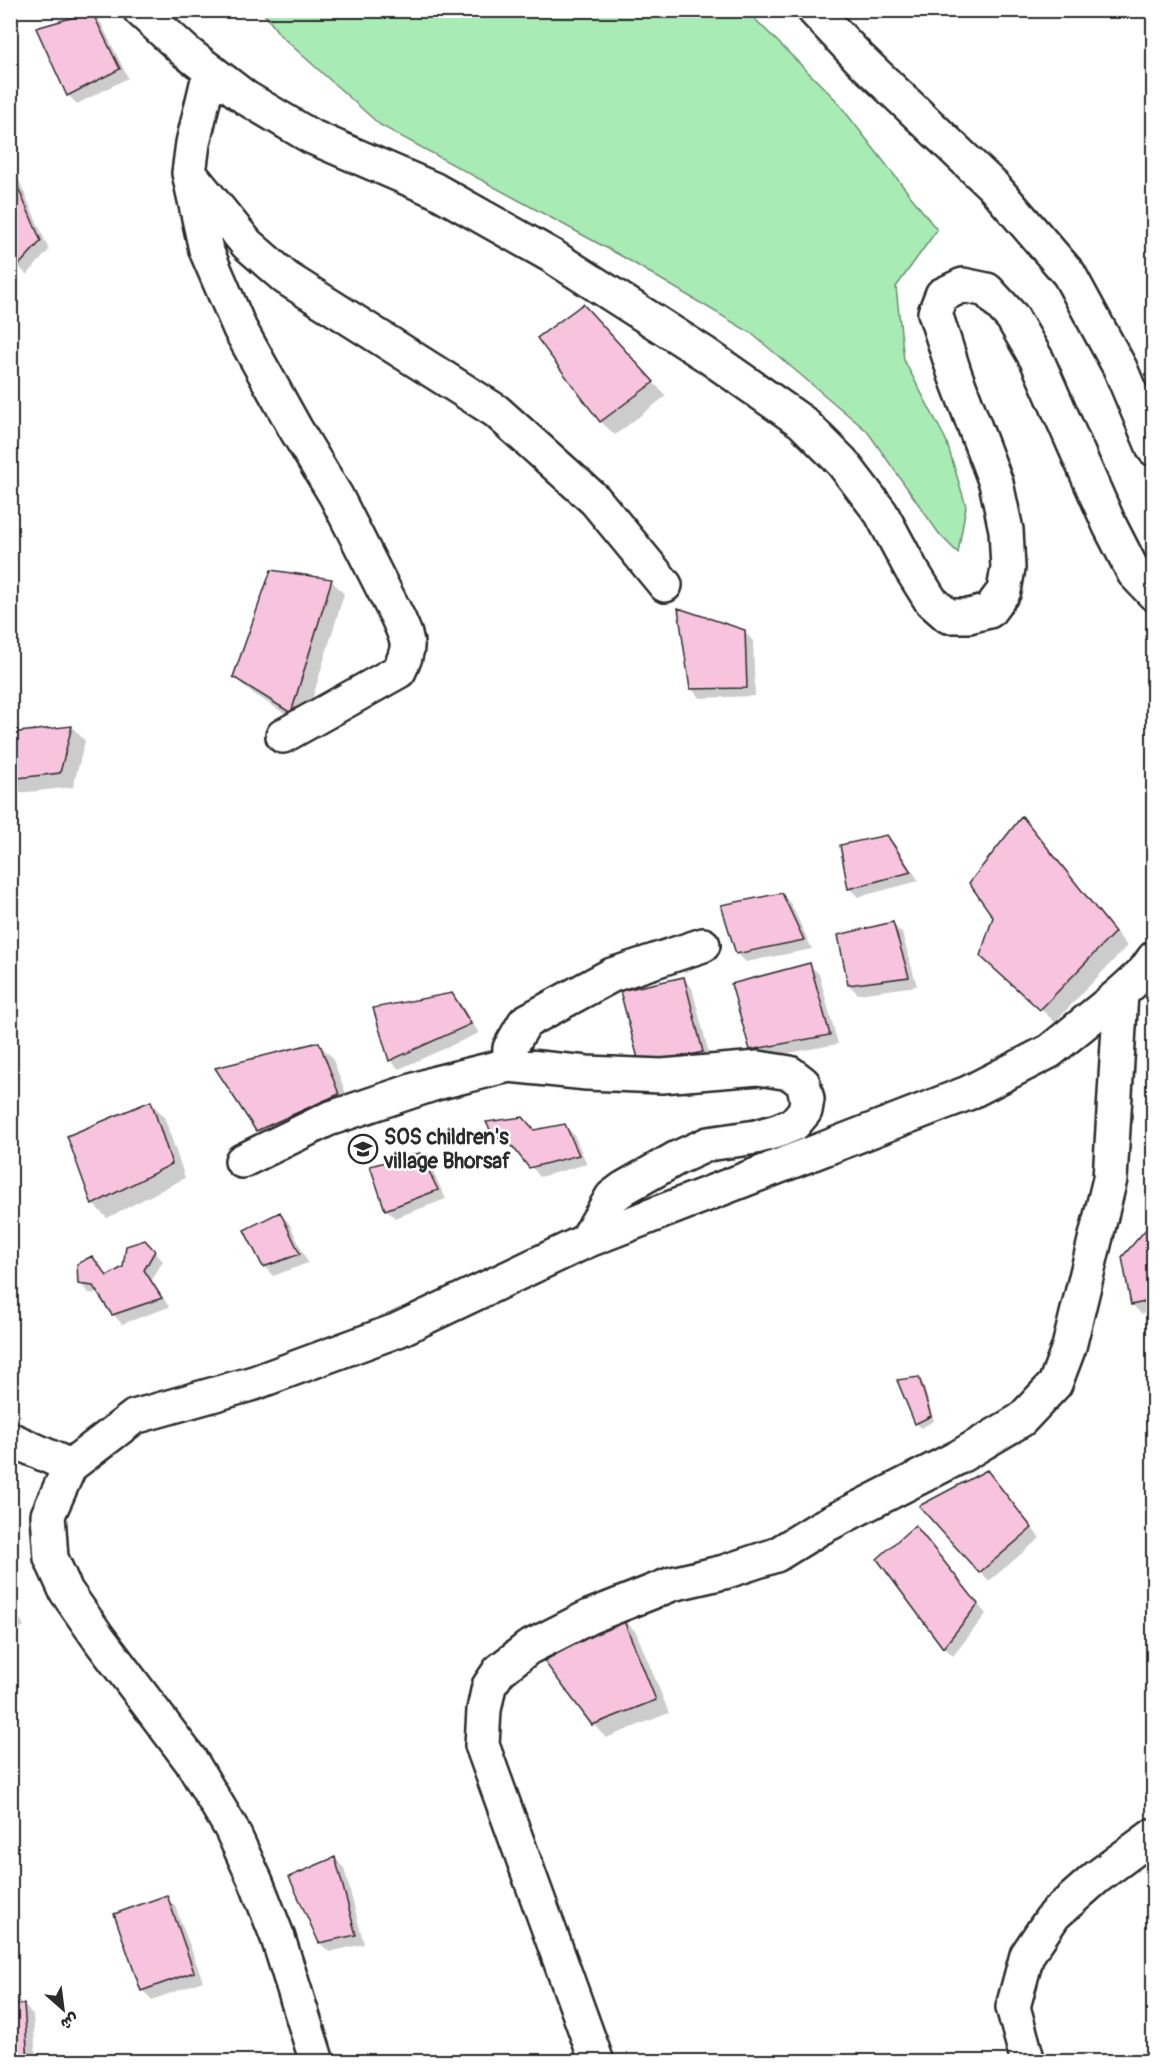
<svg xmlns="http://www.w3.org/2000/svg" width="1164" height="2072" viewBox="0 0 1164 2072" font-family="Pangolin,'Playpen Sans Arabic',sans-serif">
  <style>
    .green { fill: #a9ebb4; stroke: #6a8b70; stroke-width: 1.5 }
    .shadow { fill: #0003 }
    .building { fill: #f8c3de; stroke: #2b2b2b; stroke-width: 1.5 }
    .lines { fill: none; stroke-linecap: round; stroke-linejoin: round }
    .minor-casing { stroke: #2b2b2b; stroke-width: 38 }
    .major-casing { stroke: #2b2b2b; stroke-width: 38 }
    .minor { stroke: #fff; stroke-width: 33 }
    .major { stroke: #fff; stroke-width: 33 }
    .labels { text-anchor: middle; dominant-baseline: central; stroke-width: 5; stroke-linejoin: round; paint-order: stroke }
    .poi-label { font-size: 21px; font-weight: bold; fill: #2b2b2b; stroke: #fff; text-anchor: start }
  </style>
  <rect width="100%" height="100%" fill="#fff"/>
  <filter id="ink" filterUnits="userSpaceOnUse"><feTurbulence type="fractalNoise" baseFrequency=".0167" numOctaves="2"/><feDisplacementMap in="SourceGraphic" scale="12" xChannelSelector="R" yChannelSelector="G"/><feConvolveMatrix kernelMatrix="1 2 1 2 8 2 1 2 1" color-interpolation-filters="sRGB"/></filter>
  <g filter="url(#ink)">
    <path class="green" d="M262,11H747L836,100L937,230L896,287L904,360L946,440L966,506L958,553L940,535L867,431L751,333L625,258L380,125L280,35Z"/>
    <path class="shadow" d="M92,13L101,23L128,78L77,104L68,95Z
      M10,159L49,250L27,275L18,266L10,249Z
      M596,320L666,396L615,435L601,422L539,338Z
      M331,580L344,594L304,726L248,690L235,677Z
      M744,631L753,641L755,696L700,698L691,688Z
      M72,727L85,741L73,787L10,794V735Z
      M1022,818L1035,831L1127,946L1055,1022L993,966L995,917Z
      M887,836L896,846L919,881L858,897L849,888Z
      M782,895L791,904L812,949L746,962L737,953Z
      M892,924L902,933L917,986L858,994L849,985Z
      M810,965L819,974L838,1044L761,1058L752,1049Z
      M683,978L692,988L711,1061L651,1074Z
      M452,994L461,1004L479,1033L399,1069L390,1060Z
      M318,1043L332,1057L351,1107L271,1144L257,1130Z
      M151,1103L164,1116L185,1178L107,1218L94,1205L69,1137Z
      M565,1125L574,1135L587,1164L540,1177L520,1153L504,1144L494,1135L535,1131Z
      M420,1155L429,1164L446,1199L395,1218L386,1209Z
      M280,1214L289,1223L308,1263L273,1276L264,1266Z
      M1154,1222V1311L1141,1314L1132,1304Z
      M144,1241L163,1261L152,1280L169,1307L122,1324L113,1314L100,1294L89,1293L80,1283L92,1258L108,1277L125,1268Z
      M918,1379L923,1383L934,1421L921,1428L917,1424L900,1381Z
      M986,1472L1040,1538L989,1581L980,1572Z
      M915,1527L986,1614L953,1656L944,1647L879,1559Z
      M10,1597L24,1627L10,1634Z
      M622,1618L636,1632L669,1713L606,1738L593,1724Z
      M335,1859L344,1868L364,1944L329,1952L320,1943Z
      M166,1897L175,1906L203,1981L152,2000L143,1991L116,1915Z
      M24,2005L33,2015L36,2062H10Z"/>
    <path class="building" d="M92,12L120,69L67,96L36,28Z
      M10,169L41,241L17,267L10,253Z
      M583,304L654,382L600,422L537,338Z
      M271,570L332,579L291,713L233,677Z
      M678,608L745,630L747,688L690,689Z
      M72,726L60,773L10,779V733Z
      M1022,816L1115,932L1040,1010L980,956L993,917L969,883Z
      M887,835L911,872L848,889L840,845Z
      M782,893L804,940L736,954L721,905Z
      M893,922L909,977L848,985L838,935Z
      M810,963L830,1035L750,1050L731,984Z
      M684,977L703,1052L640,1066L620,991Z
      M452,993L471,1024L389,1061L373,1008Z
      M319,1042L339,1094L256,1131L215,1068Z
      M151,1101L172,1164L92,1205L67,1136Z
      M523,1117L534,1130L565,1124L579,1155L529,1168L513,1147L493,1135L486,1122Z
      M420,1153L438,1190L385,1210L370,1166Z
      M280,1212L300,1254L263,1267L244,1230Z
      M1154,1220V1300L1131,1305L1122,1257Z
      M145,1240L155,1251L144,1270L162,1298L112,1315L93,1286L78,1284L77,1264L92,1256L107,1276L123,1267L126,1246Z
      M919,1377L931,1416L915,1424L897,1380Z
      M987,1470L1032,1528L979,1573L919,1506Z
      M915,1525L978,1604L943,1648L877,1559Z
      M622,1616L656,1700L592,1725L544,1661Z
      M335,1857L356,1935L319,1943L289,1877Z
      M167,1895L194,1972L141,1991L114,1914Z
      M24,2004L28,2062H10V2005Z"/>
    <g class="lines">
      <g class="minor-casing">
        <path id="minor" d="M140,10L186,52L246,98L310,136L435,190L552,256L705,354L802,422L842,462L881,513L911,569L931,601L948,616H969L989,611L1004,591L1008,568L1006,530L996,483L955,375L935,313L942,295L963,285L987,290L1012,317L1037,360L1110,526L1134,573L1154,594
          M210,71L193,143L189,173L206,250L240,329L295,428L336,496L398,618C409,643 411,645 399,671L283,736
          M194,179L247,244L286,278L496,411L595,500L665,585
          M242,1161L328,1119L436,1083L509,1065
          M586,1241L612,1197L624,1188L677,1158L708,1144L756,1137L777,1131L794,1124L805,1111L807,1099L803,1083L790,1073L758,1068L662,1076L587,1073L509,1065L510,1048L525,1022L612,975L703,945
          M10,1439L70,1466
          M597,2062L482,1745L484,1710L489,1686L500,1670L528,1648L589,1617L672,1584L724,1572L776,1555L820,1528L957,1458L1021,1420L1055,1384L1069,1347L1110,1179L1121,993
          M1028,2062L1013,2007L1027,1955L1054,1915L1097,1877L1154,1835"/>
      </g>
      <g class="major-casing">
        <path id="major" d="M814,10L859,58L994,187L1069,274L1120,368L1154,449
          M317,2062L278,1938L256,1882L231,1828L191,1761L100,1640L66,1591L51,1558L48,1515L70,1466L134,1417L254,1383L398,1330L586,1241L968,1093L1050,1051L1121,993L1144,972L1154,958"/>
      </g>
      <use href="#minor" class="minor"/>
      <use href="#major" class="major"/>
    </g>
  </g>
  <defs>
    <g id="school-ring" transform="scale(1.5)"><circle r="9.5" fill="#fff" stroke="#2b2b2b" stroke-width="1.5"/><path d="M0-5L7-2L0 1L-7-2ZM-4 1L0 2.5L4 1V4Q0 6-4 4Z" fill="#2b2b2b"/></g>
  </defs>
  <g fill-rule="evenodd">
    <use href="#school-ring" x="363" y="1149"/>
  </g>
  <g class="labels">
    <g class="poi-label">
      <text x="384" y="1137">SOS children's<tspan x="384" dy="24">village Bhorsaf</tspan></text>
    </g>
  </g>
  <rect width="1164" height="2072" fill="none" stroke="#fff" stroke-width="36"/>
  <rect x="18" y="18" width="1128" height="2036" fill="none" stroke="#2b2b2b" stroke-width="2" filter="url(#ink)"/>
  <g transform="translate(63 2009) rotate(152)" stroke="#ffffff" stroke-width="4.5" paint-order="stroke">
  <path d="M0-4.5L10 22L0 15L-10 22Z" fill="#2b2b2b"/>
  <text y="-9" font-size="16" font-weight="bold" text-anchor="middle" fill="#2b2b2b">ش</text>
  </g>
</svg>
